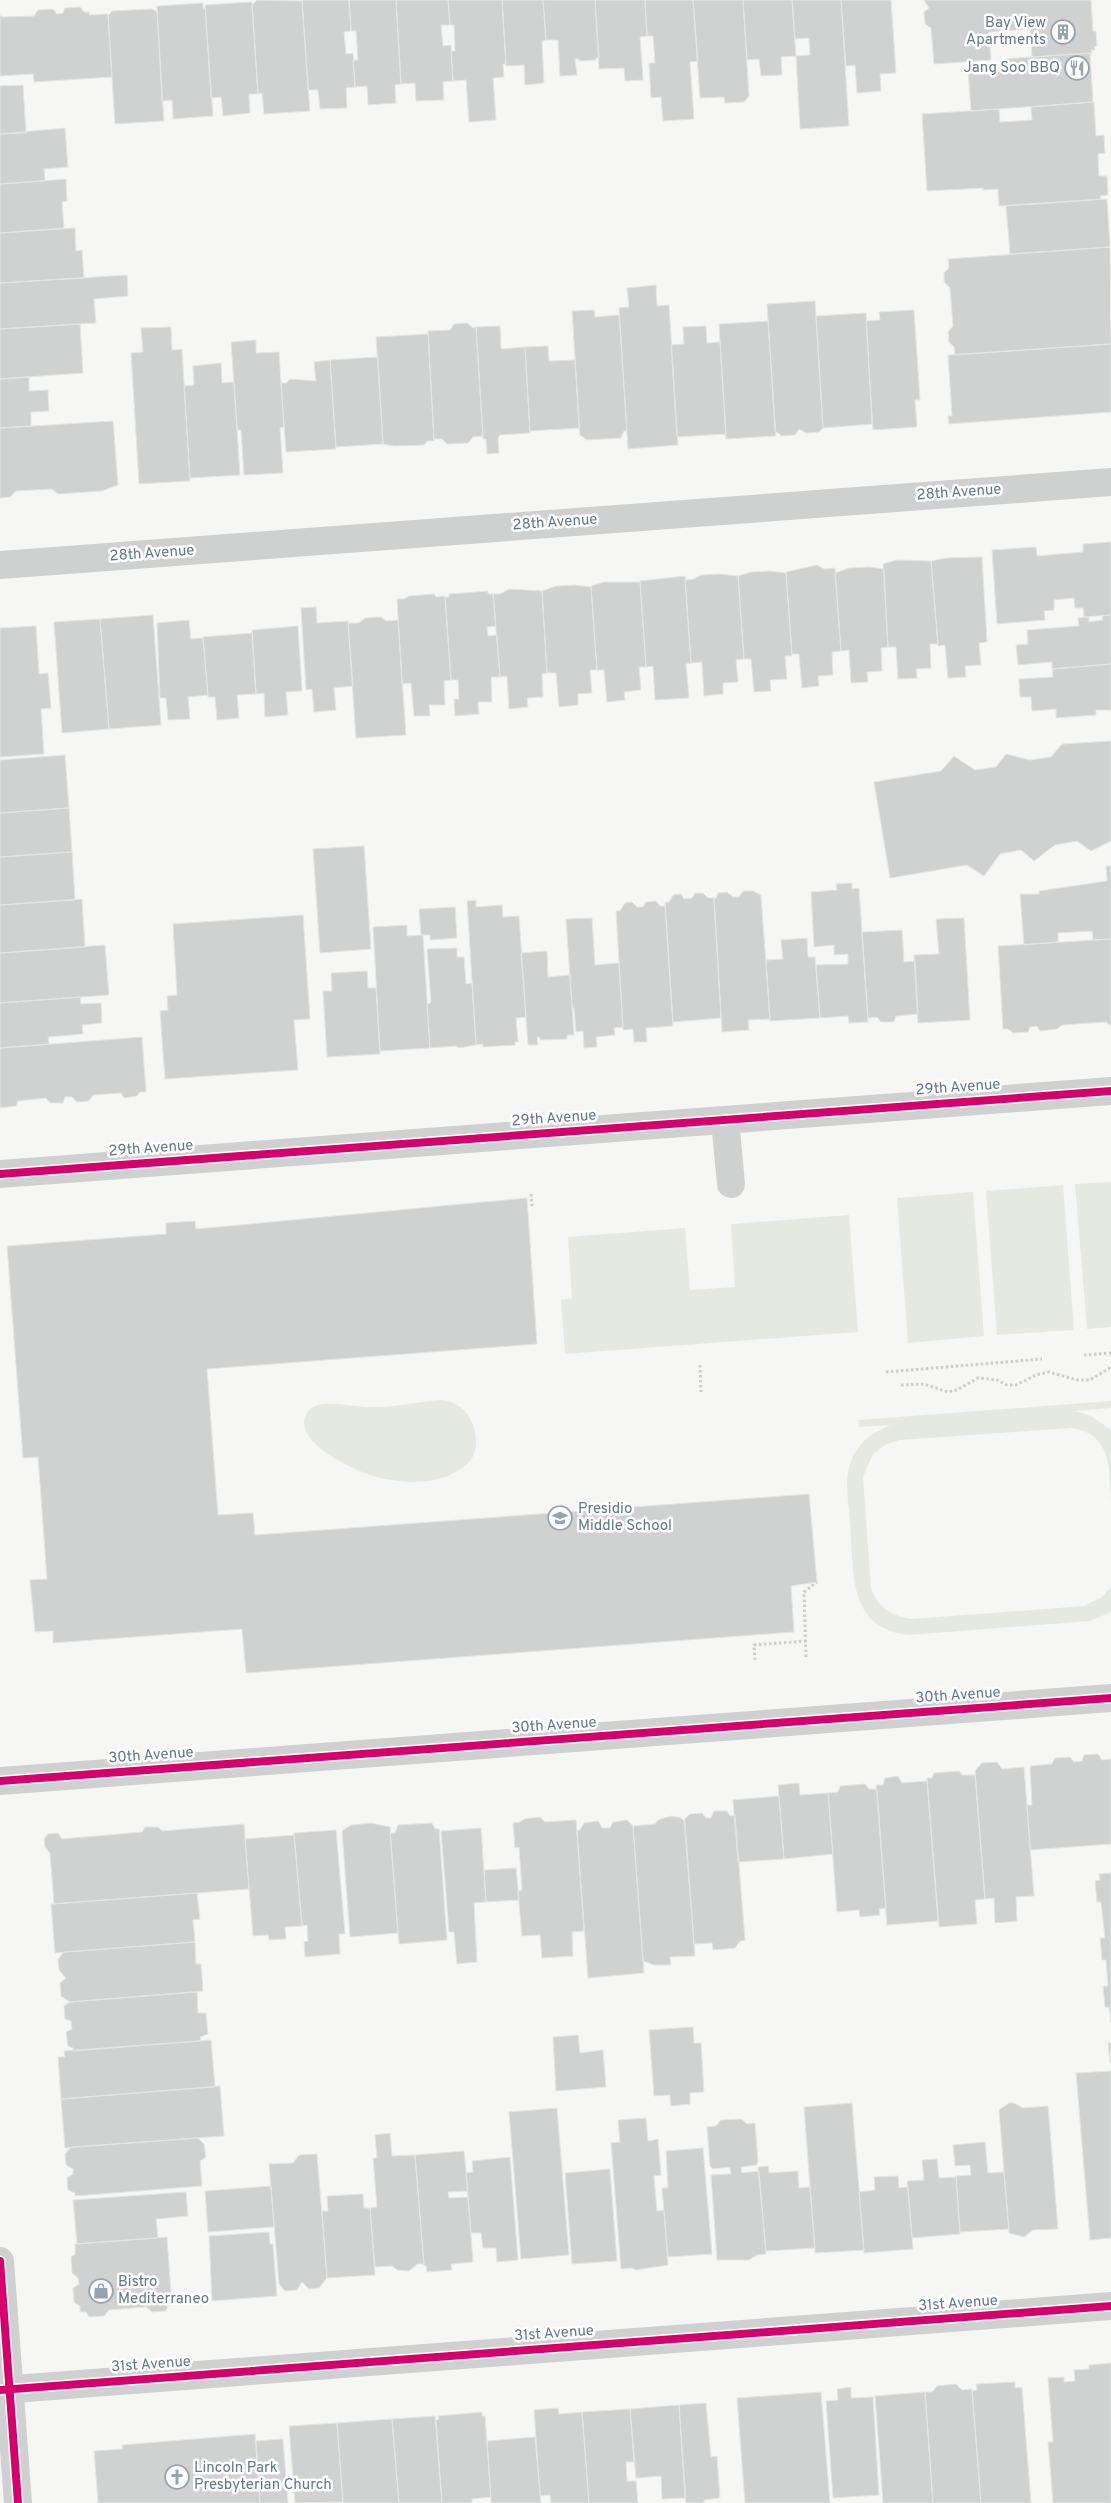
<svg xmlns="http://www.w3.org/2000/svg" width="1111" height="2503" viewBox="0 0 1111 2503" font-family="Overpass,sans-serif">
  <style>
    .green { fill: #e6e9e2 }
    .building { fill: #d0d2d2; stroke: #e5e5e4 }
    .lines { fill: none; stroke-linecap: round; stroke-linejoin: round }
    .path { stroke: #cccdce; stroke-width: 3; stroke-dasharray: 2.5 2.5; stroke-linecap: butt }
    .minor { stroke: #cfd1d1; stroke-width: 28 }
    .cycleway-casing { stroke: #fff; stroke-width: 11 }
    .cycleway { stroke: #d6006c; stroke-width: 8 }
    .labels { text-anchor: middle; dominant-baseline: central; stroke-width: 5; stroke-linejoin: round; paint-order: stroke }
    .poi-label { font-size: 15px; fill: #637887; stroke: #fff; text-anchor: start }
    .street-label { font-size: 15px; fill: #637887; stroke: #fff }
  </style>
  <rect width="100%" height="100%" fill="#f6f6f4"/>
  <path class="green" d="M1111,1182V1327L1087,1329L1075,1184Z
    M1063,1185L1074,1330L997,1335L986,1191Z
    M973,1192L984,1336L908,1343L897,1198Z
    M849,1215L858,1332L565,1354L561,1300L572,1298L568,1237L685,1228L690,1290L735,1287L731,1224Z
    M443,1400C465,1403 477,1423 476,1444C475,1461 465,1467 452,1474C430,1485 400,1483 377,1477C356,1472 289,1441 307,1413C311,1407 318,1404 326,1404C342,1403 359,1408 375,1407C398,1407 421,1401 443,1400Z
    M1111,1401V1408L1075,1411L1091,1416L1111,1430V1499C1109,1467 1111,1434 1072,1428L899,1440L885,1445L873,1454L863,1477L871,1588C878,1608 892,1616 912,1619L1084,1606L1102,1597L1111,1587V1612L1090,1621L909,1635C847,1629 854,1571 850,1524C849,1503 843,1478 852,1459C859,1441 874,1432 891,1425L859,1427L858,1420Z"/>
  <path class="building" d="M257,0L302,1L310,111L264,114L262,93L258,94L252,5Z
    M302,0H349L351,31L344,32L346,54L353,53L355,87L346,88L347,108L320,109L318,90H308Z
    M349,0H396L401,84L395,85L396,103L368,105L367,86L355,87L353,60H358L356,31H351Z
    M396,0H448L450,25H441L443,46L451,45L453,81L443,82L444,100L416,101L415,83L401,84Z
    M448,0H502L506,64H503L504,77L493,78L496,120L469,122L466,80L453,81L451,51H455L454,25H450Z
    M502,0H543L546,40L542,41L544,83L525,85L524,65L506,66Z
    M543,0H595L599,58H596V60L579,61V59H575L577,75L560,76L558,40H546Z
    M595,0H645L647,36L640,37L643,80L625,81L624,68L599,69Z
    M645,0H693L698,61L690,62L694,119L663,121L661,97L651,98L649,63H655L653,36H647Z
    M693,0H743L749,96L744,102L725,103L724,97L700,98Z
    M743,0H792L796,56L781,57L782,75L761,76L759,59L747,60Z
    M792,0H841L849,126L800,129L796,56L810,55L809,38L795,39Z
    M841,0H891L896,73L880,74L881,91L857,93L855,65L846,66Z
    M924,0H1091L1093,31H1096L1097,46L1094,47L1095,50H1091L1092,53L1032,57L1030,29L989,32L991,60L934,64L931,28L925,24L924,12L929,8Z
    M252,2L258,94H249L250,113L223,116L221,97L211,98L205,5Z
    M203,3V9L205,8L213,116L173,119L172,100L162,101L157,6Z
    M80,7L84,12H89V15L108,14L112,77L34,82L33,74L0,76V15L2,17L34,16L38,10L53,9L57,14L63,13L65,8Z
    M152,9L157,12L164,121L115,124L108,16L112,11Z
    M1090,53L1093,102L971,111L968,70L1004,67L1003,59Z
    M23,85L26,133L0,134V86Z
    M1094,102L1096,136L1104,135L1105,153L1098,154L1099,176H1107L1108,195L1100,196L1101,199L999,206L998,189L983,190V188L927,191L922,114L999,109L1000,122L1032,120L1031,107Z
    M65,128L68,167L44,169L45,181L0,184V134Z
    M66,179L67,201L62,202L64,228L0,233V184Z
    M1107,199L1110,247L1010,254L1006,206Z
    M75,228L76,251L82,250L84,278L0,283V233Z
    M1110,247L1111,344L955,355L954,347L949,342L948,332L953,326L950,288L944,282V273L949,268L948,259Z
    M127,275L128,296L94,299L96,323L0,329V283Z
    M656,285L657,306L669,305L678,445L628,449L619,308L629,307L627,288Z
    M815,301L823,428L819,432L806,433L799,429L795,435L782,436L775,431L767,304Z
    M594,310L595,317L619,315L627,431H624L621,438L587,440L580,435L572,311Z
    M914,310L920,400H915L917,427L873,430L866,321L880,320L879,312Z
    M866,313L872,424L823,428L816,316Z
    M768,321L776,436L726,439L719,324Z
    M467,323L473,328L476,327L483,436L473,437L468,443L447,444L442,439H434L428,331L450,330L454,324Z
    M80,324L83,373L0,379V329Z
    M500,326L501,349L525,347L530,433L500,435L498,438L499,453L487,454L486,439H483L476,327Z
    M706,326L707,343L720,342L726,434L677,437L671,345L684,344L683,327Z
    M171,327L172,350L182,349L190,481L139,484L131,353L143,352L141,328Z
    M428,334L434,441H427L424,445L394,446L383,444L376,337Z
    M256,340V353L279,352L284,427L280,428L283,473L244,475L241,430H237L231,342Z
    M1111,344V412L949,424L948,416H952L948,355Z
    M548,346L549,361L575,360L579,428L530,431L525,347Z
    M378,357L383,444L336,447L330,360Z
    M330,360L336,449L286,452L281,383H286L290,379L316,381L314,362Z
    M221,363L222,383L234,382L240,475L190,478L184,386L194,385L193,366Z
    M29,377V391L48,390L49,411L31,412V426L0,428V379Z
    M113,421L118,485L102,491L58,494L52,489L16,491L10,497L0,498V428Z
    M1111,542V615L1084,617L1083,608H1075L1074,598L1054,600V610L1044,611L1045,620L997,624L992,550L1036,547L1037,556L1083,552V544Z
    M982,557L987,642L979,643L981,665L965,666L966,677L948,678L945,645L938,646L931,561L946,558Z
    M896,560L931,561L938,644H930L931,668L916,669L917,678L898,679L896,647H888L883,564Z
    M817,565L824,569L835,568L841,651L832,652L833,675L818,676L819,686L802,688L799,654H792L786,572Z
    M869,567L884,569L888,647L881,648L882,671L867,672L868,682L851,683L849,650L841,651L835,573L849,568Z
    M770,571L786,573L792,656H785L787,679L770,680L771,691L754,692L751,659H744L738,576L751,572Z
    M719,574L738,576L744,659L736,660L738,682L723,683V694L704,696L702,662L691,663L685,580L694,579L701,575Z
    M685,576L691,663L686,664L689,698L655,700L653,666L646,667L640,581Z
    M604,582H640L646,667H639L641,690L624,692L625,700L607,702L604,670H597L591,586Z
    M575,585L591,587L597,670H590L592,693L578,694V705L559,707L556,673H547L542,591L556,586Z
    M509,589L542,591L547,673L542,674L543,697L527,698L528,707L509,709L507,676L500,677L493,594H500Z
    M488,591V594H493L496,626L487,627L488,636L497,635L500,677H491L492,702H478L479,714L455,716L454,699H459L458,680H451L445,597H449V594Z
    M434,594L436,597L445,596L451,680L444,681L445,705H429L430,716H414L411,683L402,684L397,599H404L409,596Z
    M316,607L317,623L348,621L353,686L334,688L336,710L314,712L312,689L306,690L301,608Z
    M153,615L161,725L109,729L100,619Z
    M1111,615V664L1052,669V662L1018,665L1016,645L1028,644L1027,630L1079,626L1078,618L1089,617V622L1103,620L1102,616Z
    M381,617L386,621L398,620L406,735L356,738L348,623H359L365,618Z
    M100,619L109,729L62,733L54,622Z
    M189,620L191,639L203,638L208,695L188,697L190,719L168,720L166,698H160L157,623Z
    M36,626L39,674L48,673L51,708L41,709L44,754L0,757V628Z
    M298,626L302,691L286,692L288,715L265,717L264,693L256,694L252,630Z
    M252,633L256,694L237,695L239,718L217,720L215,697H208L203,637Z
    M1111,664V710H1096V715L1056,718V709L1032,711L1031,697H1020L1019,679L1053,677L1052,669Z
    M1111,741V841L1091,851L1077,841L1055,845L1034,861L1021,850L1000,854L984,876L967,865L890,878L874,782L941,771L954,756L975,770L996,767L1006,754L1030,760L1051,757L1062,744Z
    M65,755L69,808L0,813V760Z
    M69,808L72,852L0,857V813Z
    M364,846L371,949L320,953L313,849Z
    M72,852L75,900L0,905V857Z
    M1106,866H1111V939L1093,940L1092,931L1058,933V942L1024,945L1020,894H1039V891L1107,881Z
    M852,883V889L859,888L868,1022L849,1023L848,1016L820,1018L816,965L848,964V954L834,955V945L814,947L811,892L837,890L836,884Z
    M743,891H753L761,895L770,1019L748,1020L749,1030L722,1032L714,898H716L718,893L727,892L733,897H739Z
    M695,893H703L708,898H714L721,1018L673,1022L665,902H669L673,895L681,894L684,899L692,898Z
    M82,899L85,947L0,953V905Z
    M476,900V907L502,905L503,917L519,916L526,1017L516,1018L518,1042H515V1045L483,1047V1044L476,1045L467,901Z
    M656,901L660,906H665L673,1026L646,1028L647,1042H634L633,1029L623,1030L616,911H620L625,903L632,902L637,907H643L646,902Z
    M455,907L457,938L430,940V935H421L419,909Z
    M303,915L310,1019L294,1020L298,1070L165,1079L160,1011L168,1010L167,996L177,995L173,924Z
    M592,918L595,965L619,963L623,1027L614,1028L615,1035L596,1037L597,1047L584,1048L583,1031L576,1032L574,1008H572L566,919Z
    M964,918L970,1020L918,1023L914,955L939,954L936,919Z
    M407,925V936L423,935L430,1048L380,1051L373,927Z
    M902,930L904,962L915,961L918,1014L896,1016L894,1022H881L877,1017L868,1018L862,932Z
    M807,938L808,957H815L820,1018L770,1021L766,960L783,959L781,940Z
    M1111,939V1026L1106,1022L1062,1025L1057,1029L1040,1031L1037,1026L1030,1027L1028,1032L1013,1033L1008,1029H1003L998,946Z
    M105,945L109,995L0,1003V953Z
    M457,948V957H464L466,984L472,983L476,1045L459,1048L456,1046L430,1048L427,1005L431,1002L427,949Z
    M547,951L548,977L570,975L574,1035H567V1039L540,1040V1037H537L538,1045H528L521,953Z
    M367,971L368,988H376L380,1054L327,1057L323,991H332L331,973Z
    M80,997L81,1004L101,1003L102,1023L82,1025L83,1034L48,1037L49,1044L0,1048V1003Z
    M142,1037L146,1092H140L137,1096L124,1098L121,1093L93,1095L89,1101L77,1102L72,1097H65L63,1103H50L46,1098L18,1101L16,1106L0,1108V1048Z
    M527,1198L537,1344L207,1369L218,1515L253,1513L255,1535L809,1494L817,1582L791,1586L794,1632L246,1673L242,1629L53,1643V1631L35,1632L30,1580L47,1579L38,1457L23,1458L7,1246L166,1234V1223L195,1221L196,1229Z
    M1098,1754L1102,1760L1111,1759V1844L1030,1850L1027,1805H1032L1030,1766L1052,1764L1055,1758L1070,1757L1074,1762L1082,1761L1084,1755Z
    M997,1762L1002,1769L1024,1767L1034,1896L1016,1897L1017,1921L995,1923L994,1898L985,1899L975,1771L982,1763Z
    M959,1771L962,1775H975L985,1899L975,1900L977,1924L939,1927L927,1778H932L934,1773Z
    M898,1776L902,1783L927,1781L938,1921L887,1925L876,1785H883L885,1778Z
    M799,1783L800,1795L828,1793L833,1854L784,1859L778,1785Z
    M865,1784L869,1789H877L886,1908L879,1909L880,1915L860,1917L859,1910L837,1912L828,1793L838,1792L840,1786Z
    M779,1796L784,1859L738,1862L733,1800Z
    M714,1811H727L730,1816L735,1815L745,1940L740,1941L735,1948L713,1950L712,1943L694,1944L684,1820L690,1814L702,1813L706,1818H711Z
    M671,1816L681,1818L685,1822L695,1956L670,1957L671,1965H654L643,1961L633,1826L655,1824L658,1820Z
    M540,1817L545,1822L576,1820L584,1931L572,1932L573,1956L542,1958L540,1935L522,1936L518,1891L522,1890L519,1847L515,1848L513,1823L520,1822L524,1819Z
    M627,1820L633,1826L644,1973L588,1978L577,1831L580,1830L584,1823L598,1821L602,1828H610L613,1822Z
    M371,1823L390,1827L398,1933L350,1937L342,1831L351,1825Z
    M432,1823L435,1829H439L447,1940L399,1944L390,1833H395L398,1825Z
    M244,1824L249,1889L54,1904L50,1853L45,1847L44,1839L48,1834L58,1833L62,1839L142,1832L145,1827H158L162,1831Z
    M481,1828L486,1902L474,1903L477,1962L457,1964L454,1932H449L441,1831Z
    M336,1830L345,1934H339L340,1954L305,1957L304,1942L308,1941L307,1925L302,1926L294,1833Z
    M294,1835L302,1926L285,1927L286,1939L269,1940L268,1935L253,1936L245,1839Z
    M516,1868L519,1900L486,1902L484,1870Z
    M1111,1873V2023L1109,2007H1105L1103,1986H1108L1106,1960H1102L1100,1938H1105L1101,1902H1097L1095,1881L1100,1880L1099,1874Z
    M197,1893L200,1919L193,1920L195,1942L55,1953L51,1904Z
    M195,1942L196,1964H201L203,1991L70,2002L61,1996L60,1983L66,1978L59,1970L58,1959L64,1952Z
    M197,1992L198,2013H206L208,2034L200,2037L201,2041L73,2051V2048L68,2046L66,2032L72,2029L71,2021L65,2019L64,2006L70,2002Z
    M693,2027L694,2043H701L704,2092L690,2093V2104L671,2106L670,2095L654,2096L649,2030Z
    M578,2035L580,2053L603,2050L606,2087L556,2091L553,2037Z
    M211,2040L215,2087L61,2099L58,2057H65L64,2051Z
    M1108,2043H1111L1110,2062Z
    M1111,2071V2238L1090,2240L1076,2073Z
    M220,2086L224,2136L65,2148L61,2099Z
    M852,2103L864,2250L815,2253L804,2107Z
    M1009,2103H1014L1023,2108L1048,2106L1058,2229L1033,2230L1024,2237L1009,2233L999,2110Z
    M557,2108L569,2255L521,2259L509,2112Z
    M646,2118L648,2141L658,2139L661,2175L654,2176L657,2211L664,2210L668,2265L636,2270L632,2268L621,2269L611,2143L620,2142L618,2120Z
    M741,2119L747,2124L755,2123L758,2162L756,2165L741,2167L742,2173L759,2171L766,2254L757,2255L749,2260H717L711,2175L731,2174L730,2167L713,2169L710,2166L707,2127L716,2126L721,2120Z
    M390,2133L392,2156L415,2155L424,2264H417L409,2271L397,2270L392,2266L375,2267L370,2208L377,2207L373,2158H377L375,2135Z
    M198,2138L204,2144L206,2157L200,2161L202,2186L75,2196V2193L68,2190L67,2178L73,2174V2169L66,2165L65,2154L71,2147Z
    M985,2142L988,2173L1004,2172L1009,2229L960,2232L956,2176L971,2175L970,2165L955,2166L953,2145Z
    M703,2148L712,2254L668,2257L662,2188H668L666,2151Z
    M464,2151L468,2191L448,2192L449,2198L468,2197L473,2262L451,2264L452,2270L427,2272L426,2266H424L415,2155Z
    M317,2154L327,2278L319,2288L309,2289L302,2282L297,2290L285,2291L279,2284L269,2164L293,2163L299,2155Z
    M510,2157L518,2260L497,2262L496,2248H483L481,2233H471L466,2173L473,2172L472,2161Z
    M937,2159L939,2178L956,2177L960,2234L912,2238L907,2181L924,2180L922,2160Z
    M768,2166L769,2173L798,2171L799,2188L810,2187L815,2248L766,2251L758,2167Z
    M610,2169L617,2261L572,2264L565,2173Z
    M898,2176L899,2188L908,2187L913,2249L864,2253L859,2192L875,2190L874,2177Z
    M271,2186L274,2227L208,2232L205,2191Z
    M186,2192L188,2216L156,2219L158,2238L77,2244L73,2200Z
    M363,2194L364,2208H370L375,2275L327,2278L322,2211H328L327,2196Z
    M269,2232L270,2244H273L277,2296L212,2301L209,2236Z
    M167,2237L172,2305H168L166,2311L152,2312L146,2307L109,2310L104,2316L89,2317L86,2312H80V2306L74,2302L73,2288L79,2284L78,2278L72,2273L71,2257L75,2254V2244Z
    M1111,2363V2503H1053L1048,2442H1053L1048,2378L1064,2377V2382L1075,2381L1074,2370L1089,2369V2365Z
    M1015,2382V2388L1022,2387L1031,2503H981L972,2391L977,2390L976,2384Z
    M956,2384L962,2390L972,2389L981,2503H933L925,2392H932L937,2386Z
    M851,2387V2398L873,2397L879,2495L833,2498L826,2401L838,2400L837,2389Z
    M821,2392L830,2503H745L737,2398Z
    M925,2392L933,2503H883L875,2396Z
    M706,2403L711,2457L717,2456L720,2498L704,2500V2503H686L679,2405Z
    M679,2405L685,2498L662,2499L661,2476L636,2478L630,2409Z
    M558,2408L559,2414L582,2412L589,2503H551L550,2495L540,2496L534,2410Z
    M630,2409L634,2462H626L627,2481H636L638,2503H589L582,2412Z
    M482,2412V2416H485L491,2497L472,2499V2503H442L436,2420L439,2419L438,2416Z
    M435,2416L442,2503H399L392,2419Z
    M392,2419L399,2503H343L337,2423Z
    M337,2423L343,2502L295,2503L289,2426Z
    M255,2434L260,2503H98L94,2451L123,2449L122,2445Z
    M535,2437L541,2503H491L487,2441Z
    M283,2439L288,2503H260L256,2441Z"/>
  <g class="lines">
    <path class="path" d="M531,1194L532,1207
      M1084,1355L1111,1353
      M700,1365L701,1392
      M886,1372L1042,1359
      M901,1385L924,1384L948,1392L957,1390L978,1378L997,1380L1007,1385H1016L1036,1375L1049,1372L1077,1380H1090L1111,1367
      M806,1657L804,1592L817,1582
      M755,1660L754,1645L806,1641"/>
    <path class="minor" d="M0,565L1111,482
      M725,1120L731,1184
      M0,1174L1111,1091
      M0,1781L1111,1698
      M0,2261L18,2503
      M0,2390L1111,2306"/>
    <g class="cycleway-casing">
      <path id="cycleway" d="M0,1174L1111,1091
        M0,1781L1111,1698
        M0,2261L18,2503
        M0,2390L1111,2306"/>
    </g>
    <use href="#cycleway" class="cycleway"/>
  </g>
  <defs>
    <g id="building-ring" transform="scale(1.25)"><circle r="9.5" fill="#fff" stroke="#96a4ad" stroke-width="1.5"/><path d="M-4-6H4V6H1V3H-1V6H-4ZM-2.5-4.3h1.7v1.8h-1.7ZM.8-4.3h1.7v1.8H.8ZM-2.5-1h1.7V.8h-1.7ZM.8-1h1.7V.8H.8Z" fill="#96a4ad"/></g>
    <g id="restaurant-ring" transform="scale(1.25)"><circle r="9.5" fill="#fff" stroke="#96a4ad" stroke-width="1.5"/><path d="M-5-6h1v4h1v-4h1v4h1v-4h1v5L-1.5 .5V6h-2V.5L-5-1ZM5-6V6H3V1.5H1.5Q1.5-4 5-6Z" fill="#96a4ad"/></g>
    <g id="school-ring" transform="scale(1.25)"><circle r="9.5" fill="#fff" stroke="#96a4ad" stroke-width="1.5"/><path d="M0-5L7-2L0 1L-7-2ZM-4 1L0 2.5L4 1V4Q0 6-4 4Z" fill="#96a4ad"/></g>
    <g id="shop-ring" transform="scale(1.25)"><circle r="9.5" fill="#fff" stroke="#96a4ad" stroke-width="1.5"/><path d="M-5-2.5h2.3a2.7 3.5 0 0 1 5.4 0H5L5.5 6h-11ZM-1.5-2.5h3a1.5 2.3 0 0 0-3 0Z" fill="#96a4ad"/></g>
    <g id="church-ring" transform="scale(1.25)"><circle r="9.5" fill="#fff" stroke="#96a4ad" stroke-width="1.5"/><path d="M-1.2-6h2.4v3.5h3.3v2.4h-3.3V6h-2.4V-.1h-3.3v-2.4h3.3Z" fill="#96a4ad"/></g>
  </defs>
  <g fill-rule="evenodd">
    <use href="#building-ring" x="1063" y="32"/>
    <use href="#restaurant-ring" x="1077" y="68"/>
    <use href="#school-ring" x="560" y="1518"/>
    <use href="#shop-ring" x="101" y="2291"/>
    <use href="#church-ring" x="177" y="2477"/>
  </g>
  <g class="labels">
    <g class="poi-label">
      <text x="1046" y="23" text-anchor="end">Bay View<tspan x="1046" dy="17">Apartments</tspan></text>
      <text x="1060" y="68" text-anchor="end">Jang Soo BBQ</text>
      <text x="578" y="1509">Presidio<tspan x="578" dy="17">Middle School</tspan></text>
      <text x="118" y="2282">Bistro<tspan x="118" dy="17">Mediterraneo</tspan></text>
      <text x="194" y="2468">Lincoln Park<tspan x="194" dy="17">Presbyterian Church</tspan></text>
    </g>
    <g class="street-label">
      <text transform="translate(959 493) rotate(-4)">28th Avenue</text>
      <text transform="translate(555 523) rotate(-4)">28th Avenue</text>
      <text transform="translate(152 554) rotate(-4)">28th Avenue</text>
      <text transform="translate(958 1088) rotate(-4)">29th Avenue</text>
      <text transform="translate(554 1119) rotate(-4)">29th Avenue</text>
      <text transform="translate(151 1149) rotate(-4)">29th Avenue</text>
      <text transform="translate(958 1696) rotate(-4)">30th Avenue</text>
      <text transform="translate(554 1726) rotate(-4)">30th Avenue</text>
      <text transform="translate(151 1756) rotate(-4)">30th Avenue</text>
      <text transform="translate(958 2304) rotate(-4)">31st Avenue</text>
      <text transform="translate(554 2334) rotate(-4)">31st Avenue</text>
      <text transform="translate(151 2365) rotate(-4)">31st Avenue</text>
    </g>
  </g>
</svg>
